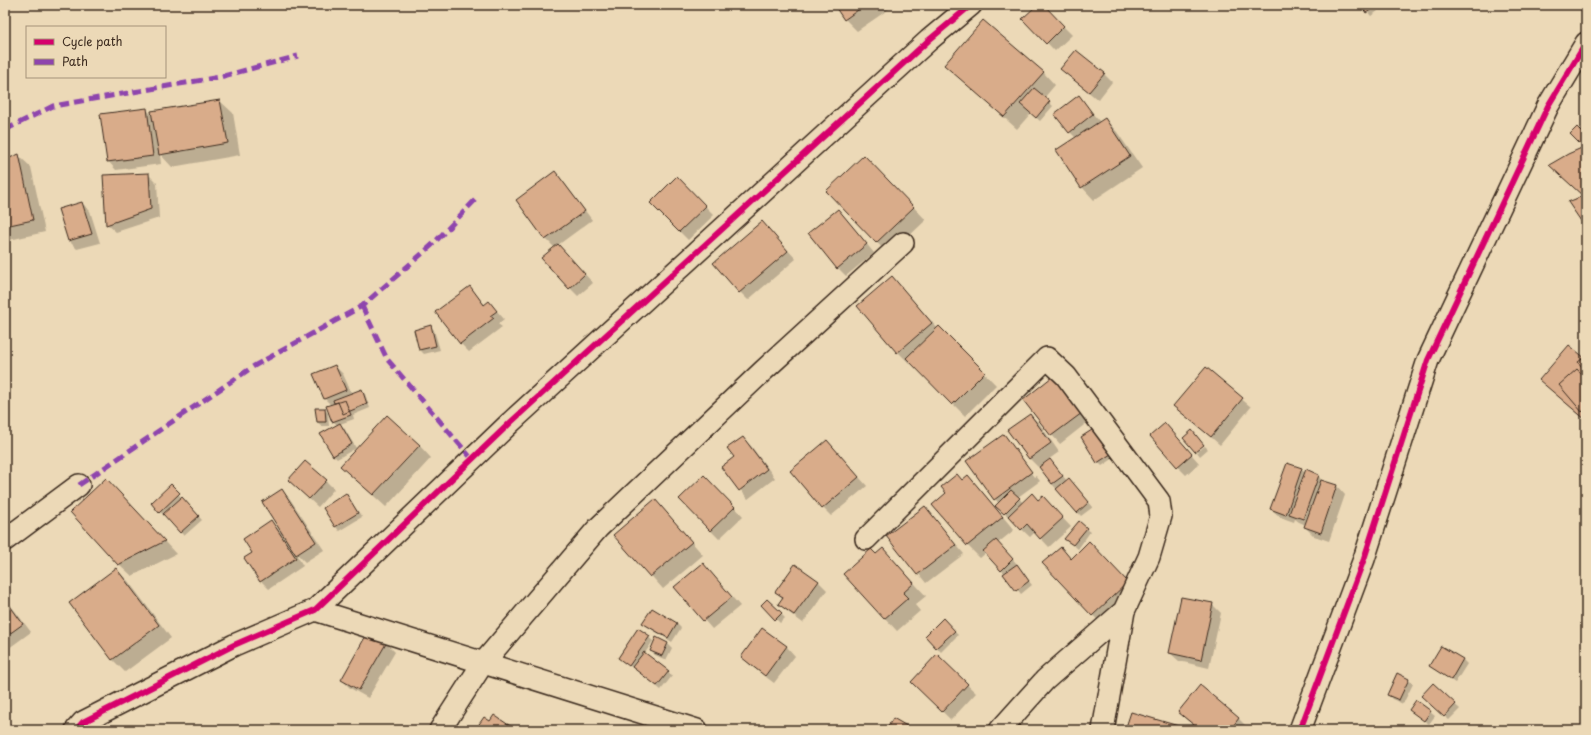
<svg xmlns="http://www.w3.org/2000/svg" width="1591" height="735" viewBox="0 0 1591 735" font-family="'Playpen Sans',sans-serif">
  <style>
    .shadow { fill: #0003 }
    .building { fill: #d9ac8a; stroke: #3b2a1e }
    .lines { fill: none; stroke-linecap: round; stroke-linejoin: round }
    .street-casing { stroke: #3b2a1e; stroke-width: 24 }
    .street { stroke: #ecd9b7; stroke-width: 21 }
    .quiet { stroke: #8e44ad; stroke-width: 5; stroke-dasharray: 10 5; stroke-linecap: butt }
    .cycleway-casing { stroke: #ecd9b7; stroke-width: 8 }
    .cycleway { stroke: #d6006c; stroke-width: 6 }
  </style>
  <rect width="100%" height="100%" fill="#ecd9b7"/>
  <filter id="ink" filterUnits="userSpaceOnUse"><feTurbulence type="fractalNoise" baseFrequency=".025" numOctaves="2"/><feDisplacementMap in="SourceGraphic" scale="8" xChannelSelector="R" yChannelSelector="G"/><feConvolveMatrix kernelMatrix="1 2 1 2 8 2 1 2 1" color-interpolation-filters="sRGB"/></filter>
  <g filter="url(#ink)">
    <path class="shadow" d="M835,5H895L857,31L845,19Z
      M1038,5H1042L1072,35L1055,51L1024,19Z
      M1362,5H1374L1378,11L1371,16Z
      M1378,5H1386V6L1382,9Z
      M945,65L1043,72L1055,85L1044,98L1053,106L1040,121L1031,113L1017,129Z
      M1061,69L1104,74L1112,82L1098,100Z
      M1078,97L1100,122L1105,119L1117,132L1142,168L1094,200L1082,187L1076,138L1070,132Z
      M220,101L233,113L240,155L172,167L160,154L161,164L116,170L108,161L146,109L153,116Z
      M1572,134L1586,137V225L1584,223V197L1550,166L1585,148Z
      M18,155L31,167L45,232L5,241V161Z
      M876,168L926,220L889,255L827,191Z
      M555,173L563,181L592,220L558,245L593,283L578,296L570,288L555,248L546,239Z
      M148,174L157,183L159,218L116,232L107,224Z
      M677,178L714,215L688,240L651,203Z
      M82,203L90,211L100,243L77,249L69,241L59,210Z
      M846,219L874,253L846,276L838,268Z
      M762,222L796,259L748,300L740,292Z
      M892,277L938,329L939,327L996,385L965,416L912,363L910,364L898,352Z
      M470,287L485,305L489,302L504,319L498,324L502,327L469,352L460,343Z
      M430,326L434,330L440,350L424,354L420,350L415,330Z
      M1586,357V421L1540,380Z
      M335,366L343,374L352,394L361,390L365,394L370,408L353,415L354,419L340,424L344,428L356,448L337,459L333,455L337,425L333,421L331,405L325,399Z
      M1206,369L1251,407L1220,445L1175,406Z
      M1057,374L1093,418L1060,444L1052,435Z
      M324,409L328,413L329,426H322L317,422Z
      M1030,415L1039,423L1059,452L1038,467L1029,458Z
      M1094,429L1114,458L1102,466L1098,462Z
      M1173,433L1199,463L1186,475L1177,466Z
      M1004,435L1011,443H1009L1034,477L1036,476L1040,481L1018,497L1023,503L1038,501L1051,506L1071,527L1049,547L1035,532L1030,537L997,506L999,504L967,461Z
      M742,438L751,446L775,478L748,499L722,467L736,457Z
      M827,441L867,486L831,516L823,508Z
      M419,445L431,458L386,507L354,478Z
      M1205,446L1208,449L1200,456L1197,452Z
      M1050,460L1067,481L1073,483L1093,507L1081,516L1052,484Z
      M1301,469L1305,473L1318,476L1325,483L1337,486L1345,495L1329,541L1314,536L1305,527L1306,525L1299,522L1295,519L1294,522L1280,517L1271,509Z
      M968,477L980,489L1014,530L998,543L1017,564L1016,565L1032,585L1021,594L1005,574L986,553L980,558L968,546L963,481Z
      M326,481L334,489L318,507L297,488Z
      M713,484L743,516L719,539L680,499Z
      M171,486L202,520L184,536L165,515L164,516L152,503Z
      M282,490L290,499L324,550L305,562L295,552L303,566L269,589L261,581L253,553L271,522L282,533Z
      M119,492L176,554L132,576L119,564Z
      M346,495L362,517L339,531L324,509Z
      M655,500L703,555L663,589L615,535Z
      M925,508L964,554L926,583L888,536Z
      M1086,529L1090,532L1078,549L1070,542Z
      M1089,543L1140,595L1105,628L1044,563L1061,549L1071,559Z
      M883,549L926,596L915,605L920,611L897,631L844,574L876,555Z
      M116,569L128,581L171,638L125,672L113,660L70,603Z
      M711,573L740,606L712,629L675,587Z
      M818,581L827,590L803,623L788,612L779,604L783,599L776,592Z
      M5,598L31,632L5,651Z
      M767,600L785,618L780,623L762,605Z
      M1212,604L1221,613L1209,668L1179,661L1170,653Z
      M652,609L677,624L681,628L672,642L648,627L644,623Z
      M943,620L958,635L941,652L926,636Z
      M639,629L653,641L645,653L672,676L661,690L634,668V669L623,661Z
      M762,629L787,647L795,656L774,683L750,665L742,657Z
      M386,643L395,652L368,698L350,688L342,680Z
      M668,644L672,648L666,660L655,655L651,651Z
      M937,656L976,693L951,720L912,682Z
      M1463,660L1467,664L1455,683L1430,666Z
      M1398,675L1409,680L1413,684L1403,704L1392,699L1388,695Z
      M1433,685L1460,709L1449,720L1426,700Z
      M1200,687L1239,719L1247,727L1245,730H1200L1187,720L1179,712Z
      M1416,701L1435,716L1429,724L1414,713Z"/>
    <path class="building" d="M834,5H865L844,20Z
      M1037,5H1044L1064,26L1046,44L1022,19Z
      M1361,5H1374L1375,7L1366,13Z
      M983,20L1044,72L1004,117L944,65Z
      M1076,50L1105,73L1089,92L1060,69Z
      M1034,88L1050,101L1036,118L1020,104Z
      M1079,95L1093,114L1069,133L1054,114Z
      M220,100L228,143L159,155L151,111Z
      M147,108L153,156L107,162L100,114Z
      M1105,118L1130,156L1081,188L1056,150Z
      M1577,127L1586,136V142L1582,146L1570,134Z
      M1586,146V222L1583,224L1568,202L1583,196L1549,165L1568,154Z
      M19,154L33,220L5,226V160Z
      M864,155L914,207L876,243L826,191Z
      M555,171L585,211L545,240L516,200Z
      M149,173L151,209L106,225L103,175Z
      M677,176L706,206L679,232L650,203Z
      M82,202L92,234L68,241L58,209Z
      M838,209L867,244L837,269L808,233Z
      M762,221L788,251L739,293L713,263Z
      M558,244L585,274L569,289L541,258Z
      M892,276L932,323L897,353L857,306Z
      M470,286L484,305L489,301L497,311L490,316L494,318L460,344L435,312Z
      M431,325L436,346L419,350L414,330Z
      M939,326L985,372L952,405L906,358Z
      M1569,345L1586,359V420L1539,380Z
      M1586,356V372L1578,362Z
      M335,365L346,390L324,399L313,374Z
      M1206,367L1243,398L1211,437L1173,406Z
      M1577,369L1586,379V408L1582,412L1559,385Z
      M1057,373L1086,410L1051,436L1023,400Z
      M362,389L367,404L343,414L338,402L334,403L333,400Z
      M345,400L351,415L332,422L326,406Z
      M315,408H325L326,422H317Z
      M1030,414L1051,443L1029,459L1007,430Z
      M387,415L420,445L373,495L340,466Z
      M340,423L352,444L333,456L320,434Z
      M1165,423L1192,454L1177,467L1150,436Z
      M1095,428L1111,454L1097,463L1081,437Z
      M1192,430L1204,445L1195,452L1183,438Z
      M1004,434L1032,472L994,500L966,461Z
      M743,437L767,469L739,491L721,467L734,457L727,448Z
      M827,440L859,477L822,509L790,471Z
      M1050,459L1063,476L1052,484L1039,467Z
      M305,461L327,480L309,499L288,480Z
      M1287,463L1302,468L1286,515L1270,509Z
      M1306,469L1319,475L1303,519L1289,514Z
      M957,474L962,480L968,475L1003,517L967,546L932,505L946,493L941,487Z
      M704,475L735,507L710,531L679,499Z
      M106,478L165,541L118,565L70,512Z
      M1069,478L1089,502L1077,513L1056,489Z
      M1321,480L1337,485L1321,533L1304,527Z
      M171,484L180,493L159,513L151,503Z
      M282,489L316,542L296,555L262,502Z
      M1011,490L1020,498L1004,514L995,506Z
      M346,493L358,513L335,527L323,508Z
      M1032,493L1038,500L1043,496L1063,518L1040,539L1027,524L1021,530L1008,516Z
      M182,497L199,516L180,533L163,514Z
      M655,499L692,542L650,577L613,535Z
      M925,506L956,545L917,575L886,536Z
      M271,520L296,558L260,582L244,558L252,553L243,539Z
      M1079,521L1087,528L1073,545L1064,539Z
      M996,540L1013,559L1001,571L983,551Z
      M1089,541L1128,582L1092,616L1042,563L1061,547L1071,559Z
      M883,548L914,583L903,593L908,598L884,619L843,574L871,549L876,554Z
      M703,563L732,597L703,621L674,587Z
      M795,564L819,581L794,615L778,604L783,597L775,592Z
      M1017,564L1029,581L1016,591L1003,574Z
      M116,568L159,625L112,660L69,603Z
      M1181,597L1213,603L1201,660L1169,653Z
      M5,599L23,624L5,637Z
      M767,599L782,613L775,620L761,605Z
      M652,608L677,623L668,638L642,623Z
      M943,618L955,631L936,648L925,636Z
      M638,628L650,636L629,666L618,658Z
      M762,628L787,646L765,676L741,657Z
      M368,632L387,642L359,690L341,680Z
      M656,637L668,643L662,656L650,651Z
      M1441,646L1463,659L1451,680L1429,666Z
      M644,652L669,671L657,686L632,667Z
      M937,654L968,684L942,712L911,682Z
      M1397,673L1409,679L1399,700L1387,695Z
      M1433,683L1456,704L1444,717L1421,696Z
      M1200,685L1239,718L1230,730H1200L1178,712Z
      M1416,700L1431,711L1424,721L1409,710Z
      M1131,712L1182,727L1181,730H1125Z
      M494,715L516,730H475L484,717L490,721Z
      M893,718L912,729V730H886Z"/>
    <g class="lines">
      <g class="street-casing">
        <path id="street" d="M866,539L1047,358L1066,376L1159,501L1161,516L1149,557L1124,611L1103,730
          M5,540L79,485
          M315,610L697,730
          M76,730L83,722L234,645L315,610L511,422L929,40L971,5
          M440,730L483,663L598,528L763,371L903,243
          M1000,730L1045,680L1124,611
          M1300,730L1364,559L1428,360L1548,106L1586,43"/>
      </g>
      <use href="#street" class="street"/>
      <path class="quiet" d="M5,130L53,106L220,77L298,56
        M362,306L387,359L472,459
        M79,485L254,366L362,306L432,245L477,198"/>
      <g class="cycleway-casing">
        <path id="cycleway" d="M76,730L83,722L234,645L315,610L511,422L929,40L971,5
          M1300,730L1364,559L1428,360L1548,106L1586,43"/>
      </g>
      <use href="#cycleway" class="cycleway"/>
    </g>
  </g>
  <rect width="1591" height="735" fill="none" stroke="#ecd9b7" stroke-width="20"/>
  <rect x="10" y="10" width="1571" height="715" fill="none" stroke="#3b2a1e" stroke-width="1.5" filter="url(#ink)"/>
  <rect x="26" y="26" width="140" height="52" fill="#ecd9b7" stroke="#a5937a"/>
  <rect x="34" y="39" width="20" height="6" fill="#d6006c" stroke="#a5937a"/>
  <text x="62" y="46" font-size="12" fill="#3b2a1e">Cycle path</text>
  <rect x="34" y="59" width="20" height="6" fill="#8e44ad" stroke="#a5937a"/>
  <text x="62" y="66" font-size="12" fill="#3b2a1e">Path</text>
</svg>
